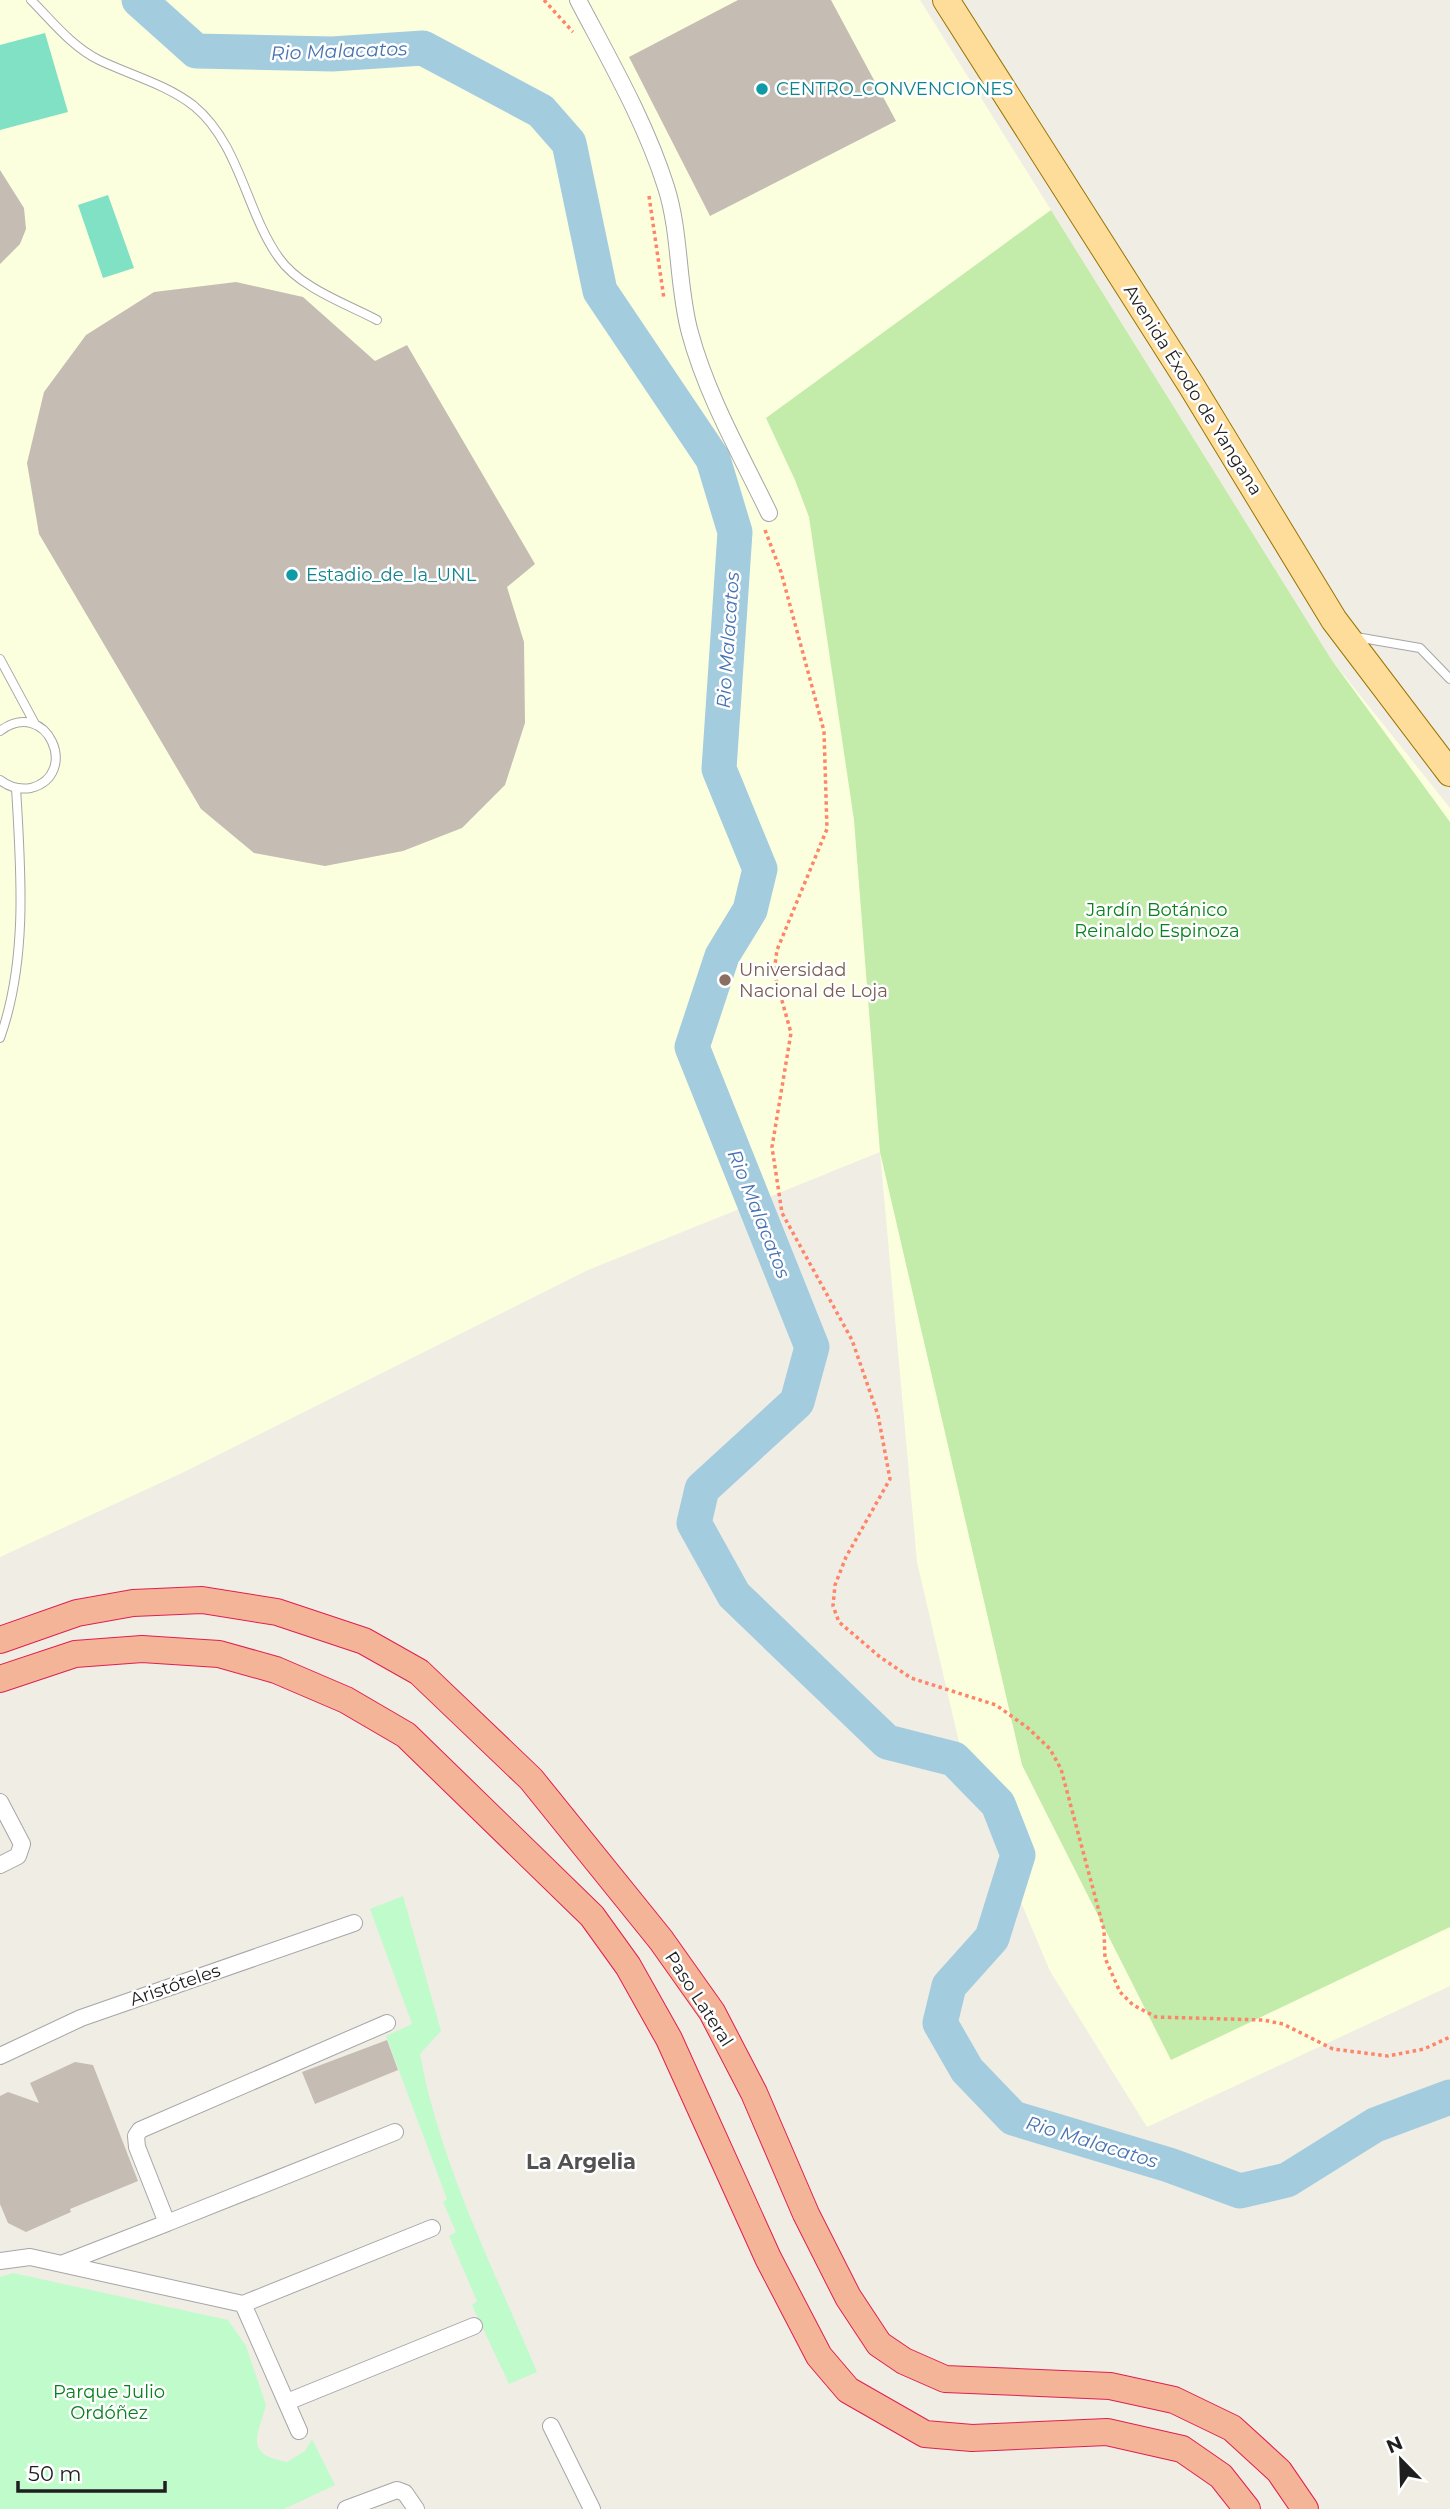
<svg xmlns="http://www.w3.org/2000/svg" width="1450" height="2509" viewBox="0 0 1450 2509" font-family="Montserrat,sans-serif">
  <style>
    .education { fill: #fcffde }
    .grass { fill: #c3eba9 }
    .park { fill: #c0fbcb }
    .pitch { fill: #80e1c5 }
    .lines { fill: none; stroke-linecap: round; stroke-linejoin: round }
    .river { stroke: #a4ccdf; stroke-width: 35 }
    .building { fill: #c5bcb4 }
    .service-casing { stroke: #a6a6a6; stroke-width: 10 }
    .minor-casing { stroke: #a6a6a6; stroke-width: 18 }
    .primary-casing { stroke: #997500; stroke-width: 28 }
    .trunk-casing { stroke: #e01f4f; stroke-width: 28 }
    .path { stroke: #fe8568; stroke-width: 3.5; stroke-dasharray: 3.5 3.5; stroke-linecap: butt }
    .service { stroke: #fff; stroke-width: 8 }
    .minor { stroke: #fff; stroke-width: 16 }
    .primary { stroke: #fedd9b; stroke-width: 26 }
    .trunk { stroke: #f4b497; stroke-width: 26 }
    .culture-dot { fill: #0f9aa8; stroke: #fff; stroke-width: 2.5 }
    .education-dot { fill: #8d6e63; stroke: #fff; stroke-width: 2.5 }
    .labels { text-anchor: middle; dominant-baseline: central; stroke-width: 5; stroke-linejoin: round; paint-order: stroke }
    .culture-label { font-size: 18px; fill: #0d838f; stroke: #fff; text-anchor: start }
    .street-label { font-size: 18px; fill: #1f1f1f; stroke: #fff }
    .park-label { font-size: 18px; fill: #08811e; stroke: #fff }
    .education-label { font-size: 18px; fill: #785e54; stroke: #fff; text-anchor: start }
    .water-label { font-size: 19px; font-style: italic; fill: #4873b2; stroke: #fff }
    .quarter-label { font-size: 21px; font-weight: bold; fill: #525252; stroke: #fff }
  </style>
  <rect width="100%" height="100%" fill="#f0ede5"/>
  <path class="education" d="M0,0H920L1331,659L1450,808V1986L1147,2127L1050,1971L966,1772L917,1562L880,1152L588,1270L184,1472L0,1557Z"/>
  <path class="grass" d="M1051,210L1331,659L1450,822V1927L1171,2060L1022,1765L880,1152L854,820L809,517L795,480L766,418Z"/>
  <path class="park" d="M403,1896L441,2031L420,2054C440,2164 494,2269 537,2372L509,2384L472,2305L477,2301L449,2236L456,2232L443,2202L447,2199L386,2036L412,2024L370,1909Z
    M13,2273L228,2320L246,2346L266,2405C259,2434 242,2454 287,2462L305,2451L312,2439L335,2485L284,2509H0V2277Z"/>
  <path class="pitch" d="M45,33L68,112L0,130V45Z
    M108,195L134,268L103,278L78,205Z"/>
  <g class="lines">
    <path class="river" d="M139,0L196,51L332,54L423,48L541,111L569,143L600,291L713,459L735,532L719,769L760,869L750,910L722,956L692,1047L812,1347L797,1402L702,1489L694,1523L734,1595L887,1742L954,1759L998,1804L1018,1855L992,1938L949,1986L940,2023L967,2070L1013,2118L1169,2165L1240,2191L1287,2180L1375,2125L1450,2097"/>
  </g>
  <path class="building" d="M738,0H831L896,121L710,216L629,57Z
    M0,170L24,208L26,229L20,244L0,264Z
    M236,282L303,297L375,361L407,345L535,564L507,587L524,642L525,723L505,785L462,828L403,851L325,866L254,853L201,809L39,534L27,463L44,392L86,335L154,292Z
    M387,2040L398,2070L315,2104L302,2072Z
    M75,2062L93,2065L138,2181L70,2209L71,2212L26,2232L8,2223L0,2204V2096L8,2092L39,2103L30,2083Z"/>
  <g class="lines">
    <g class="service-casing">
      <path id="service" d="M31,0C51,20 72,47 99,60C130,75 166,84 194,106C240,144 246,212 279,258C300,288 347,304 377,320
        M1356,637L1420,648L1450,679
        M0,659L35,724
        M0,731C47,696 81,775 31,788C19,790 9,787 0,780
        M0,1038C28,960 21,870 16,788"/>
    </g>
    <g class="minor-casing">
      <path id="minor" d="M578,0C610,61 645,121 666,187C681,234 677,286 690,333C707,396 741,455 769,513
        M0,1802L22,1844L18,1856L0,1865
        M0,2056L81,2018L354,1923
        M167,2223L395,2132
        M0,2261L30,2257L243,2304L432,2228
        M64,2263L167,2223L137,2147L136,2136L140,2130L387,2023
        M243,2304L299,2431
        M287,2402L474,2326
        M551,2426L592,2509
        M346,2509L397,2490L405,2493L416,2509"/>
    </g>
    <g class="primary-casing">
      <path id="primary" d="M946,0L1191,385L1334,620L1450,773"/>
    </g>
    <g class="trunk-casing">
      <path id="trunk" d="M0,1640L77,1613L133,1603L202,1600L277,1612L364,1641L419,1672L531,1779L661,1940L712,2012L754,2093L806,2214L848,2297L879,2344L904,2361L945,2379L1110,2386L1174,2400L1232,2428L1279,2471L1305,2509
        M0,1679L75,1654L142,1649L219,1654L276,1670L346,1700L406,1735L592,1916L628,1966L669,2039L768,2258L819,2356L848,2390L925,2434L972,2438L1107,2432L1182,2449L1221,2476L1247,2509"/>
    </g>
    <path class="path" d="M544,0L573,32
      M649,196L664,299
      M765,530L781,572L824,731L827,829L777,950L774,972L791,1033L772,1147L782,1213L852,1340L878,1415L890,1479L846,1557L835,1585L833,1606L839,1622L880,1657L911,1678L996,1705L1028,1728L1050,1749L1061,1769L1104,1930L1105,1958L1120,1992L1133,2005L1156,2017L1263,2020L1283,2024L1333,2049L1388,2056L1424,2049L1450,2037"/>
    <use href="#service" class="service"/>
    <use href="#minor" class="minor"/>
    <use href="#primary" class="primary"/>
    <use href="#trunk" class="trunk"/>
  </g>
  <g class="culture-dot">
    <circle cx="762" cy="89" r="7"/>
    <circle cx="292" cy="575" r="7"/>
  </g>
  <circle class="education-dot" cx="725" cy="980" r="7"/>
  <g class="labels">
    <g class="culture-label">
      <text x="776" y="89">CENTRO_CONVENCIONES</text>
      <text x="306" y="575">Estadio_de_la_UNL</text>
    </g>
    <g class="street-label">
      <text transform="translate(1193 390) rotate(58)">Avenida Éxodo de Yangana</text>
      <text transform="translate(175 1985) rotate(-19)">Aristóteles</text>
      <text transform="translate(699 1999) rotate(57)">Paso Lateral</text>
    </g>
    <g class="park-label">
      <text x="1157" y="910">Jardín Botánico<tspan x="1157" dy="21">Reinaldo Espinoza</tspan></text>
      <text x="109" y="2392">Parque Julio<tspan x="109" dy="21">Ordóñez</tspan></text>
    </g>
    <g class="education-label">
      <text x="739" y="970">Universidad<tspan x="739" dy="21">Nacional de Loja</tspan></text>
    </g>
    <g class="water-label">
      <text transform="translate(339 51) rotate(-2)">Rio Malacatos</text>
      <text transform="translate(728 640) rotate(-86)">Rio Malacatos</text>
      <text transform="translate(759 1214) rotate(68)">Rio Malacatos</text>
      <text transform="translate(1092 2142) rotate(17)">Rio Malacatos</text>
    </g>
    <g class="quarter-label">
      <text x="581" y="2161">La Argelia</text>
    </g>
  </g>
  <g transform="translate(1401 2460) rotate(337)" stroke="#ffffff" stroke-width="5" paint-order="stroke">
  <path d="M0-5L12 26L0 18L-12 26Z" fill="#1f1f1f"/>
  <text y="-10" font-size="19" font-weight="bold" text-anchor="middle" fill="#1f1f1f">N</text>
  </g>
  <path d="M18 2481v10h147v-10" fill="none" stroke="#1f1f1f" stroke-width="3.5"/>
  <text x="28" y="2481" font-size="21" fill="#1f1f1f" stroke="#ffffff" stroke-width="5" paint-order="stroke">50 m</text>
</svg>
